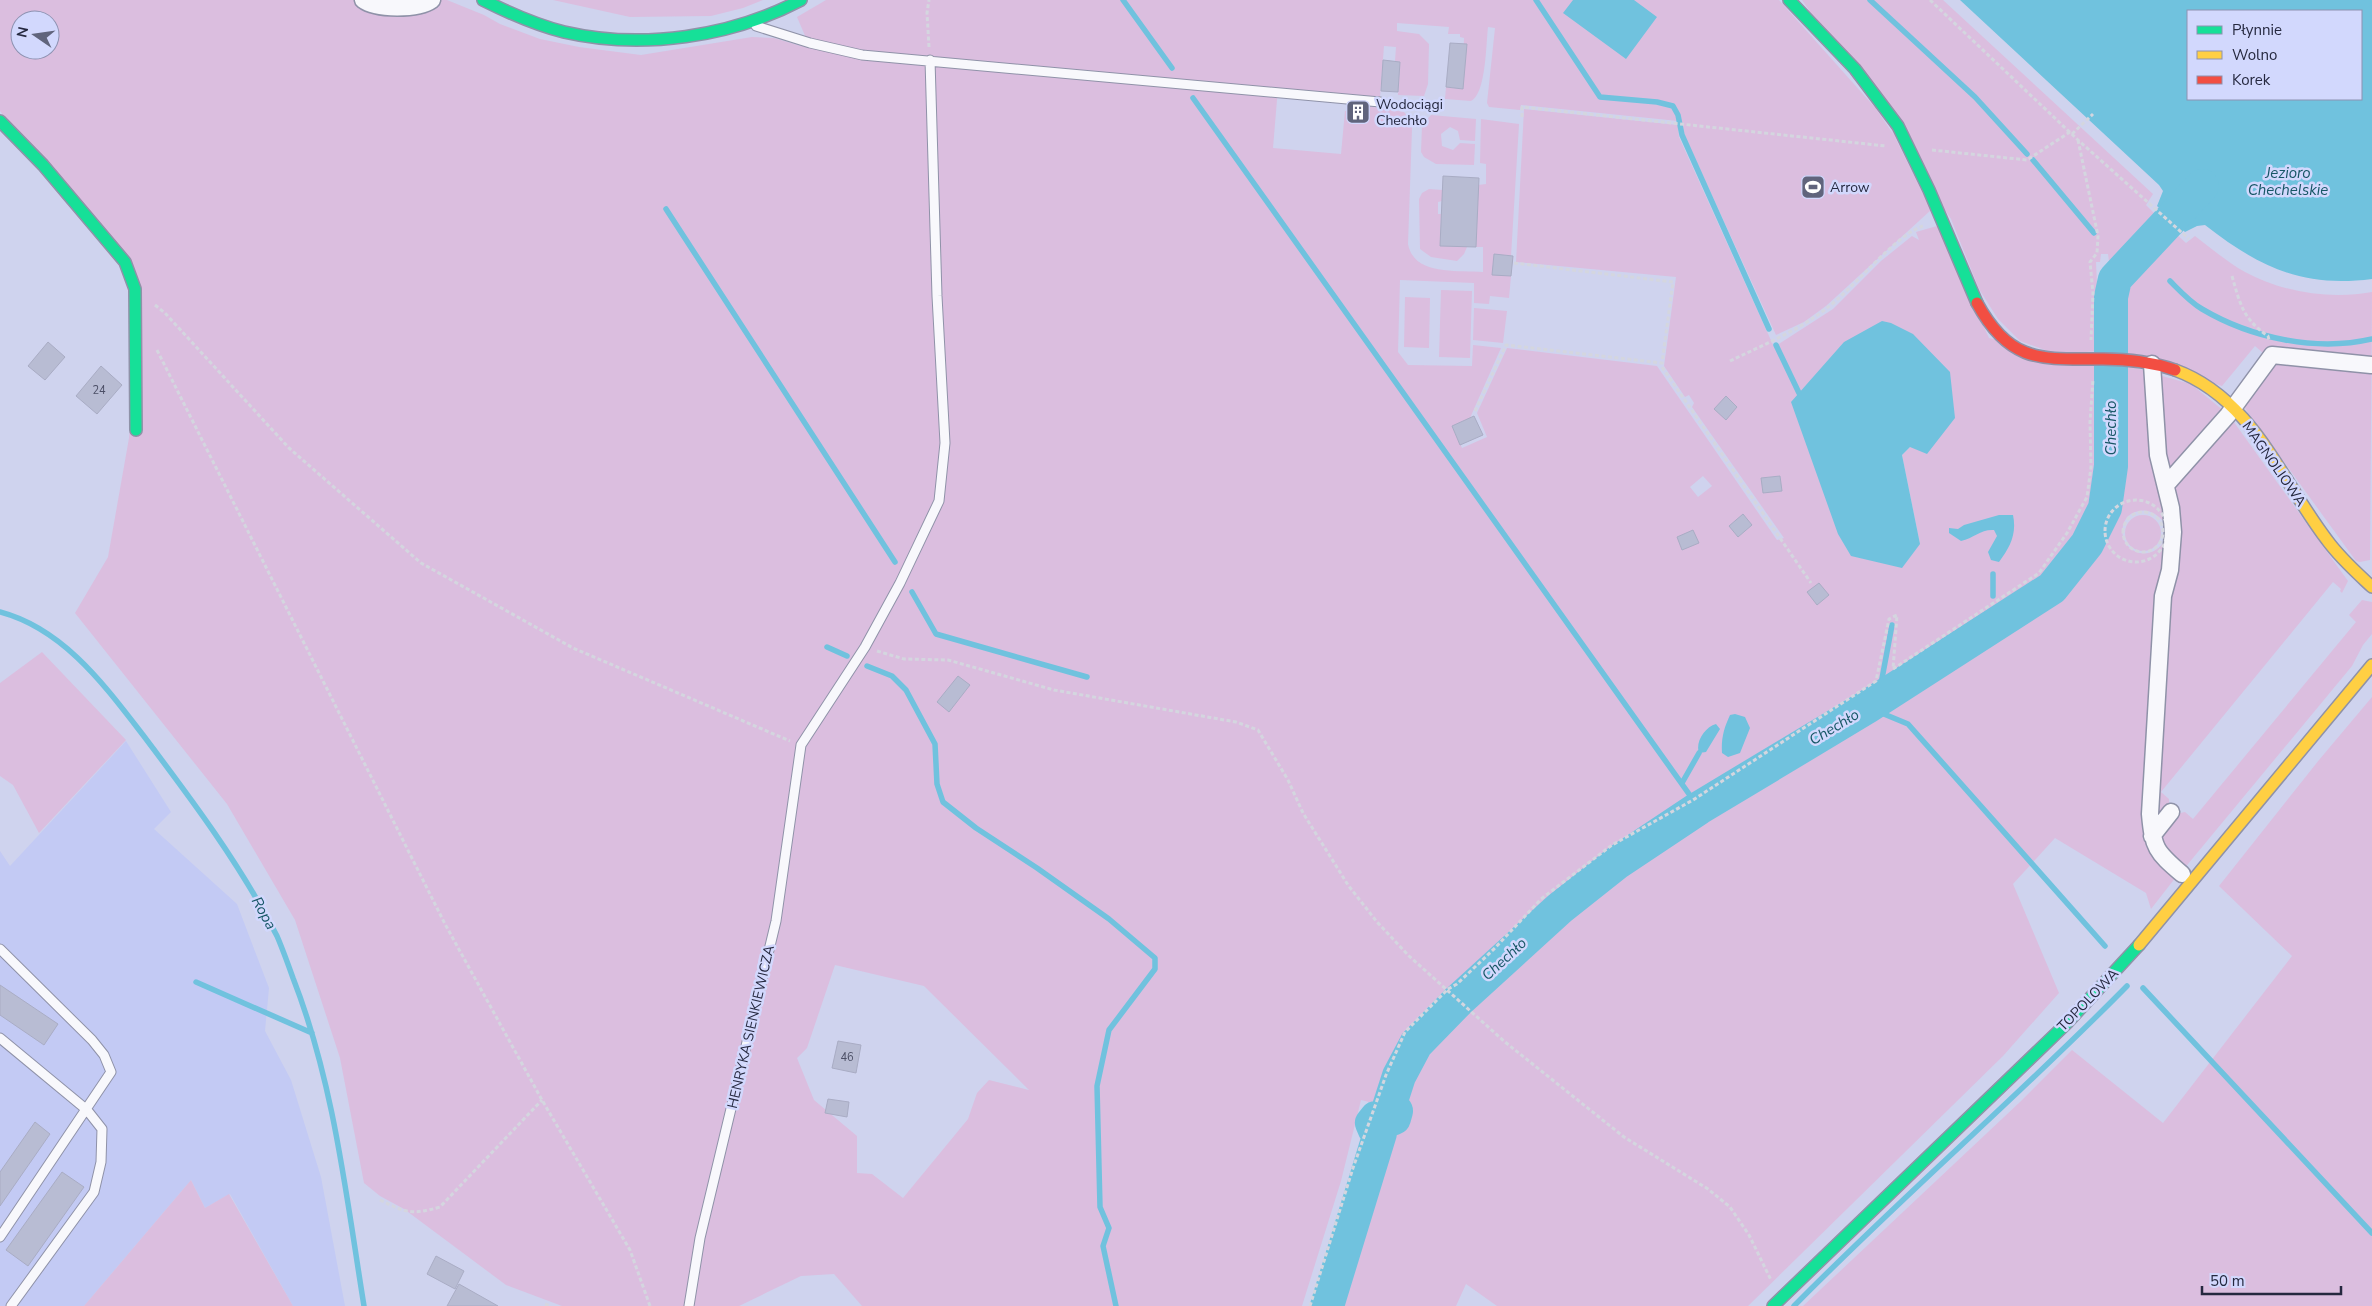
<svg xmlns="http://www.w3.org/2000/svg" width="2372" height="1306" viewBox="0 0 2372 1306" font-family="'Nunito Sans',sans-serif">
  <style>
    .built { fill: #c3caf4 }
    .green { fill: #dbbedf; fill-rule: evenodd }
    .water { fill: #70c2de; fill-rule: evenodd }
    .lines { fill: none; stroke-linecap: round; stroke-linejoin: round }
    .stream { stroke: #70c2de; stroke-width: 5.5 }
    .river { stroke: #70c2de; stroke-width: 34 }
    .building { fill: #b8bcd3; stroke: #a9acc4 }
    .lane-casing { stroke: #8f92a8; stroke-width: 11 }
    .street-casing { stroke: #8f92a8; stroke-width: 19 }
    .fast-casing { stroke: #8f92a8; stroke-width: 14 }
    .slow-casing { stroke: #8f92a8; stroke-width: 14 }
    .jam-casing { stroke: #8f92a8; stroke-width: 14 }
    .path { stroke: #d4d6df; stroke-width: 3; stroke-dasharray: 4 2.5; stroke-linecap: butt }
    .lane { stroke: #f8f8fc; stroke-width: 9 }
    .street { stroke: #f8f8fc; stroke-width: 16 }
    .fast { stroke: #16e098; stroke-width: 11 }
    .slow { stroke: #ffcf43; stroke-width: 11 }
    .jam { stroke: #f24e42; stroke-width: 11 }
    .labels { text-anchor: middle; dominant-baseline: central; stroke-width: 5; stroke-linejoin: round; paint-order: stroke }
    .number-label { font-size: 11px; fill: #4c4f66 }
    .poi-label { font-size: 14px; fill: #25283f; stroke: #d2d8fd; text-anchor: start }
    .street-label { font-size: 14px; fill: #25283f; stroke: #d2d8fd }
    .water-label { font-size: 15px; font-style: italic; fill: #175766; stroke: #d2d8fd }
  </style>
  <rect width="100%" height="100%" fill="#cfd3ee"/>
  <path class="built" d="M126,741L171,812L154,829L237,904L269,988L265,1031L291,1080L321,1177L345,1306H293L230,1194L205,1208L191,1180L84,1306H0V851L10,866Z"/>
  <path class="green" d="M0,0H447L484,15L500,24L540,39L579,47L641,55L752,37L774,38L801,46L806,38L797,17L826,0H1779L1887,121L1931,210L1826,306L1804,322L1776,335L1678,121L1521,105L1520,110L1489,107L1487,103L1495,28L1488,27C1486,44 1486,94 1471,101L1445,99L1446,87L1462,89L1464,38L1460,37V34H1448L1449,27L1397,23V31L1419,34L1429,44L1428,84L1424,96L1398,95L1400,62L1395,61L1396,47L1384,46L1380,97L1278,88L1273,148L1341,154L1345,111H1348V117L1365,118L1367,106L1404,112L1411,121L1412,129L1408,244C1414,276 1457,270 1483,272V247H1476L1478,185L1486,184V164L1480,163L1481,119L1519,124L1511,256L1494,254L1492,274L1511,276L1509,298L1490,296L1489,304L1474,303V283L1400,280L1398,352L1408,365L1472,366L1473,345L1501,348L1470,418L1452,426L1462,448L1487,437L1477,413L1507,348L1657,366L1777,540L1784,538L1692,407L1694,403L1689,395L1685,397L1664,366L1676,277L1516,262L1524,109L1678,125L1679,137L1774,347L1833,309L1881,261L1912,236L1919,240L1916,232L1937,226L1989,338L2097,365L2096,423L2104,424C2105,443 2108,463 2105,482C2099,523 2072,564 2041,590L1602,866L1563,895L1518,936L1413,1039L1398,1063L1382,1105L1361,1100L1341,1181L1302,1306H862L834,1274L801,1276L739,1306H562L506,1285L404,1209L380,1196L364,1183L340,1058L295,920L227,804L75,613L108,557L129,438L142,289L0,111ZM20,20H50V50H20ZM1844,342L1910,447L1902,455L1920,544ZM1703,476L1712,486L1698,497L1690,487ZM1780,476L1782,491L1763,493L1761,478ZM1743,514L1752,525L1738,537L1729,526ZM835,965L924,986L1029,1090L989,1080L977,1093L968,1119L903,1198L872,1174L857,1173V1136L814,1100L797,1058L807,1048Z
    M553,0H763L743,8L711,16L630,17Z
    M1802,0H1943L2153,194L2146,205L2160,219L2153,229L2130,239L2115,261H2109L2108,254H2101L2100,262H2096L2100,351L2056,354L2020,341L1998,319L1979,289L1951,219Z
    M1431,115L1476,119L1475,141L1460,140L1458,131L1450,127L1441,134L1442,146L1453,150L1460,143L1475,144L1474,165L1436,164L1424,157L1421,152L1422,125Z
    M1429,189L1443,190L1442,201L1438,202V214H1441L1440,245L1467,247L1464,254L1457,261L1431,257L1420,249L1419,199L1422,193Z
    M2172,230L2186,243L2195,236C2211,248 2227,262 2245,272C2282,292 2330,300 2372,292L2370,560L2360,562L2356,561L2244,407L2266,352L2263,353L2255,346L2222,386L2119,352L2123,299L2139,274L2154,261Z
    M1441,290L1472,291L1470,358L1439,357Z
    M1405,297L1430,298L1429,348L1404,347Z
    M1474,308L1507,311L1503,343L1473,340Z
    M2125,365L2146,371L2168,518L2162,520C2152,509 2139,507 2127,517C2110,543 2144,568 2163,543L2168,545L2145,821L2176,877L2151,909L2146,893L2055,838L2013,884L2059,993L2003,1056L1748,1306H1497L1466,1284L1456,1306H1335L1403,1077L1421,1046L1451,1015L1586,896L1698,821L2045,600C2085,562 2112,527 2118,469C2119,455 2117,440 2117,426H2123L2128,420Z
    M2162,376L2191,384L2224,411L2167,472L2158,383Z
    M2231,418L2348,581L2342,593L2340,591L2341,589L2333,582L2161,792L2169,799V804L2156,824L2173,488Z
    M2125 533a18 18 0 1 1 36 0a18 18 0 1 1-36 0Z
    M2362,600L2372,602V634L2363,645L2352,666L2183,870L2158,838L2180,813L2185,812L2193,819L2356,622L2349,615Z
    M42,652L126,740L39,833L13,785L0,776V683Z
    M2372,697V1306H1803L2020,1102L2072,1050L2163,1123L2292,956L2219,886L2319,760Z
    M191,1180L205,1208L229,1194L293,1306H84Z"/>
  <path class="water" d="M1573,0H1634L1657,17L1626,59L1563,13Z
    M1960,0H2372V279C2302,288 2259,267 2205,225L2197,226L2185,232L2157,206L2163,191L2159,185ZM2188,11H2361V99H2188Z
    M1882,321L1891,323L1913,334L1950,372L1955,418L1927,454L1910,447L1902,455L1920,544L1902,568L1851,556L1838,534L1791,402L1844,342Z
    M1999,515H2013C2017,534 2010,547 1999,562L1991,560L1988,552L1997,536L1994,530C1981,529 1974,538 1961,541L1949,533V528L1958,529L1964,525Z
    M1735,714L1745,717L1750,728L1740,753L1728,757L1722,753C1721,738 1724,728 1730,715Z
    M1716,724L1720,729L1706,752L1699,753C1695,742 1705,727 1716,724Z"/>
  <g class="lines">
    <path class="stream" d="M1123,0L1172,68
      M1536,0L1600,97L1657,102L1673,106L1678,115L1682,135L1769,329
      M1870,0L1975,97L2027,154
      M1193,98L1699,808
      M2033,160L2094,233
      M666,209L895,562
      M2170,281C2180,291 2190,302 2202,309C2251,338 2316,352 2372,339
      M1776,345L1799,393
      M1993,574V596
      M912,592L936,634L1087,677
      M1994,610L1995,625
      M0,612C64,629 105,686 143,735C192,800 240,864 277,936C283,950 288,964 293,978C334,1083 346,1195 364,1306
      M827,647L847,656
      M867,666L892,676L906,690L935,744L937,784L943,802L976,828L1037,868L1109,919L1155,958V969L1109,1030L1097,1086L1100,1207L1109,1228L1103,1246L1116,1306
      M1878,700L1892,625
      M1867,707L1908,724L2105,946
      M1682,783L1699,753
      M196,982L312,1033
      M2143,988L2372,1233
      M1794,1306C1902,1196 2019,1096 2127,986"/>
    <path class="river" d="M1327,1306L1380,1133L1375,1130L1372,1123L1376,1118L1388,1120L1394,1118L1396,1111L1389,1107L1399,1076L1416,1044L1458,1001L1560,908L1618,862L1699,808L1867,707L2052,588L2087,544L2105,508L2111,466V297L2115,279L2202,186"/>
  </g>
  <path class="building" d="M1450,43L1467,44L1463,89L1446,87Z
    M1383,60L1400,62L1398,92L1381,91Z
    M1443,176L1479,178L1476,247L1440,246Z
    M1494,254L1513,256L1511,276L1492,275Z
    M48,342L65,357L45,380L28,366Z
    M101,366L122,385L97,414L76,396Z
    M1726,396L1737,407L1726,420L1714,409Z
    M1474,416L1483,435L1460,445L1452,426Z
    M1780,476L1782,491L1763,493L1761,478Z
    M1743,514L1752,525L1738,537L1729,526Z
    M1693,530L1699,543L1682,550L1677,537Z
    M1819,583L1829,595L1817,605L1807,592Z
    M958,676L970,685L949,712L937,702Z
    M0,985L58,1024L44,1045L0,1015Z
    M838,1041L861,1045L856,1073L832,1068Z
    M828,1099L849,1102L847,1117L825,1113Z
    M35,1122L50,1134L0,1206V1172Z
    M62,1172L84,1187L28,1266L6,1250Z
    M436,1256L464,1271L455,1289L427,1274Z
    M459,1284L498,1306H447Z"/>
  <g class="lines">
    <g class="lane-casing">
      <path id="lane" d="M756,26L810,43L862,55L1380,102
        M0,949L92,1040L104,1055L111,1072L0,1237
        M0,1038L87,1110L102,1129L101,1162L94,1192L11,1306
        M689,1306L700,1238L776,921L801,745L865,647L900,583L939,501L945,443L937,296L930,60"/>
    </g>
    <g class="street-casing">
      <path id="street" d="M363,0C376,10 418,10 432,0
        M2152,364L2158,455L2171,508L2173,532L2170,570L2163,596L2150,814C2153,848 2156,852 2182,874
        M2166,485L2228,415L2272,355L2371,365
        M2152,836L2171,812"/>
    </g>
    <g class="fast-casing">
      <path id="fast" d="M483,0C509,13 536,25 564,32C642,50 731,37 801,0
        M1789,0L1855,69L1898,126L1929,190L1977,303
        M0,121L43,165L125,262L135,289L136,430
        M1773,1306L2067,1023L2139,945"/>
    </g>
    <g class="slow-casing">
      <path id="slow" d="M2175,370C2252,398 2281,480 2327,540C2340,558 2356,572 2372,587
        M2139,945L2372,665"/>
    </g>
    <g class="jam-casing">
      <path id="jam" d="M1977,303C2010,364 2042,359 2103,359C2128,359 2152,362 2175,370"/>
    </g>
    <path class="path" d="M1930,0L2078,140L2189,239
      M929,47L927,13L929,0
      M1522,117V107L1886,146
      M2072,134L2093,114
      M2078,140L2098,236L2097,253L2090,262L2093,293L2091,340
      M1932,150L2027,160L2070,132
      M1514,263L1673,282L1662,363
      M2232,276C2240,304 2243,319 2268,336L2269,340
      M155,305L165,313L289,448L421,563L573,648L790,741
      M157,350L445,924L542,1100L630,1250L650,1306
      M1730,361C1763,345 1798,331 1827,308C1853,289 1895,235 1923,226
      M1475,411L1506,345L1662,363V367L1811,583
      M2105 531a31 31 0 1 1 62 0a31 31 0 1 1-62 0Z
      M2123 532a20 20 0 1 1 40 0a20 20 0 1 1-40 0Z
      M877,651L904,659L948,660L1054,690L1236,722L1258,730L1288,780L1303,813L1348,885L1377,922L1409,956L1505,1042L1624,1137L1708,1189L1730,1207L1749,1235L1771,1280
      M380,1200C406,1213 412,1215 440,1207L542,1100
      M545,1304L550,1306
      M1310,1306L1353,1168L1386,1075L1405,1032L1448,989L1457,984L1495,948L1541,899L1612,845L1693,800L1876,681L1889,619L1897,615L1893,669L2039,573L2067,533L2087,497L2091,467L2090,422L2093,379"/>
    <use href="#lane" class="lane"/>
    <use href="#street" class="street"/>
    <use href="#fast" class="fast"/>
    <use href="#slow" class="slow"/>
    <use href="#jam" class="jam"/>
  </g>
  <defs>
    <g id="building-square" transform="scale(1.25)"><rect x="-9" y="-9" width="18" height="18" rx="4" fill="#60647c" stroke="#d2d8fd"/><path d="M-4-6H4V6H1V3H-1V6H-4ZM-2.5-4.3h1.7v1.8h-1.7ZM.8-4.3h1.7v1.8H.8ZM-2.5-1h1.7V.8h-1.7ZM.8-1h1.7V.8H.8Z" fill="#fff"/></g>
    <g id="stadium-square" transform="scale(1.25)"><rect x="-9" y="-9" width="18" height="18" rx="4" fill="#60647c" stroke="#d2d8fd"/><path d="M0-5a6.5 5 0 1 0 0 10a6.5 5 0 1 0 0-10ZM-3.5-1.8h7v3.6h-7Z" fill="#fff"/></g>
  </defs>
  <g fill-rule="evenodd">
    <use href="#building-square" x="1358" y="112"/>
    <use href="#stadium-square" x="1813" y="187"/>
  </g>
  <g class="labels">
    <g class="number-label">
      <text x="99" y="390">24</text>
      <text x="847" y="1057">46</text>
    </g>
    <g class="poi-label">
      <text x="1376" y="104">Wodociągi<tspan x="1376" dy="16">Chechło</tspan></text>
      <text x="1830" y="187">Arrow</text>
    </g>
    <g class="street-label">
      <text transform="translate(2274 464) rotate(55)">MAGNOLIOWA</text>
      <text transform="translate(2088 1000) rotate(-46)">TOPOLOWA</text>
      <text transform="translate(751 1027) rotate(-77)">HENRYKA SIENKIEWICZA</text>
    </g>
    <g class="water-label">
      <text x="2288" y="173">Jezioro<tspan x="2288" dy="17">Chechelskie</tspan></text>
      <text transform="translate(2111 428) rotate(-90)">Chechło</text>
      <text transform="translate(1834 727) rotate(-31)">Chechło</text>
      <text transform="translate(264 913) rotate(61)">Ropa</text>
      <text transform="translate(1504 959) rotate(-43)">Chechło</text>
    </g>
  </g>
  <rect x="2187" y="10" width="175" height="90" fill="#d2d8fd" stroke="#8d92b1"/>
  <rect x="2197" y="26" width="25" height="8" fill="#16e098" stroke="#8d92b1"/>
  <text x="2232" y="35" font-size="15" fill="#25283f">Płynnie</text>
  <rect x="2197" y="51" width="25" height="8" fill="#ffcf43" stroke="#8d92b1"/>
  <text x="2232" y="60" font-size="15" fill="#25283f">Wolno</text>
  <rect x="2197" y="76" width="25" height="8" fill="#f24e42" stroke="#8d92b1"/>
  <text x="2232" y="85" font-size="15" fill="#25283f">Korek</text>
  <g transform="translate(35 35) rotate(283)"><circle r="24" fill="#d2d8fd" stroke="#8d92b1"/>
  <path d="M0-4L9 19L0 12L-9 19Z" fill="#60647c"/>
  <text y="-8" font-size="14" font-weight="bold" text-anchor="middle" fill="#25283f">N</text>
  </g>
  <path d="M2202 1286v8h139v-8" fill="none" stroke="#25283f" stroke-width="2.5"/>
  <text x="2210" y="1286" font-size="15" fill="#25283f" stroke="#d2d8fd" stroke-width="4" paint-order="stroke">50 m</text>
</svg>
